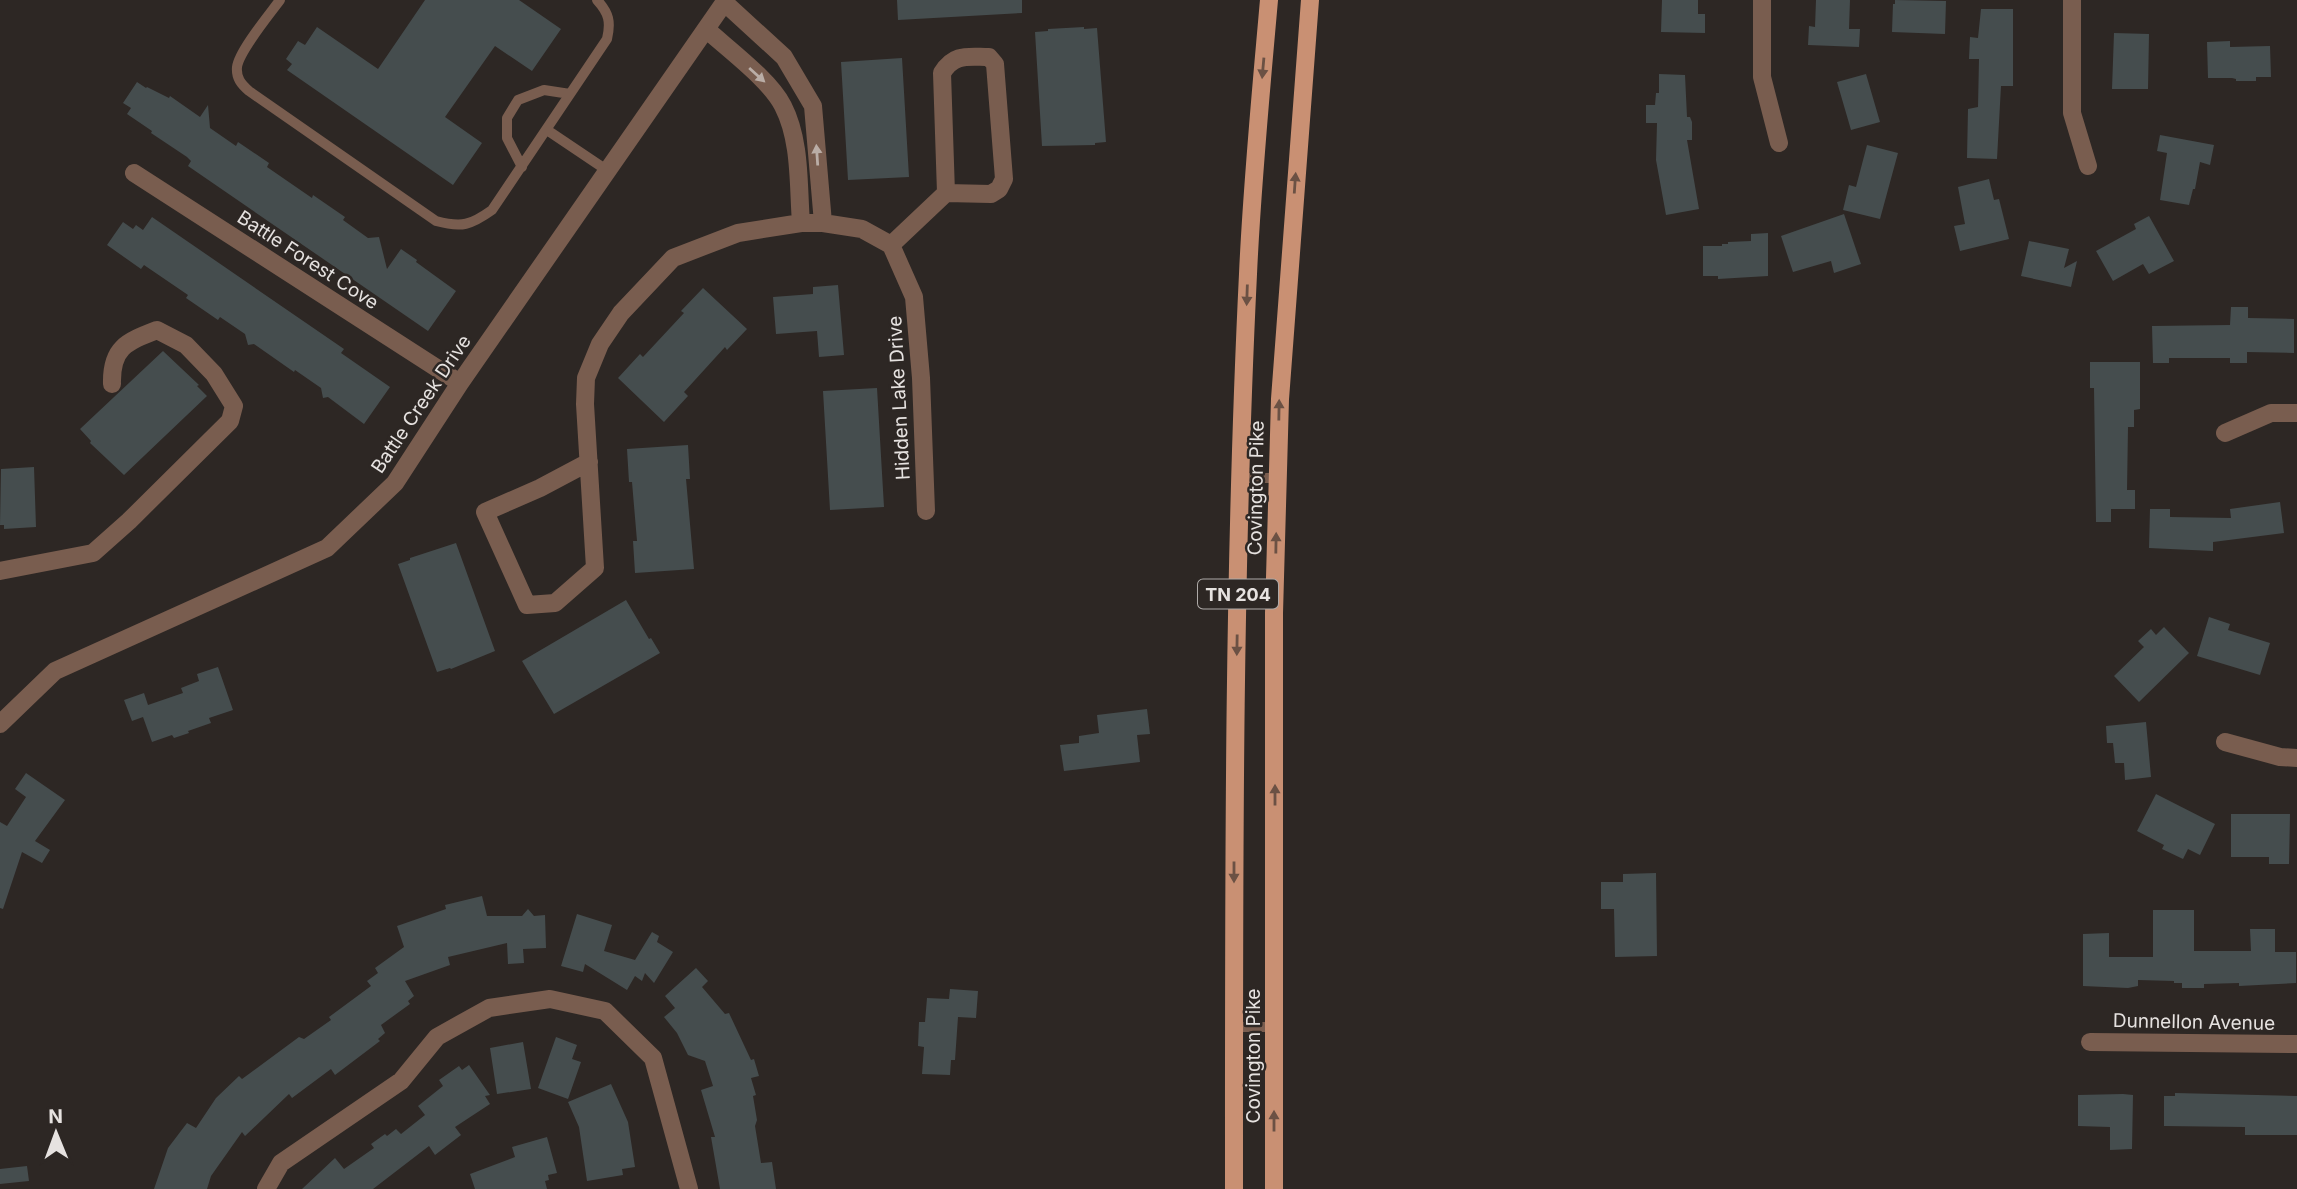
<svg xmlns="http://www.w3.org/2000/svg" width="2297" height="1189" viewBox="0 0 2297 1189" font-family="Inter,sans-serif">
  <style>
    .building { fill: #454d4e }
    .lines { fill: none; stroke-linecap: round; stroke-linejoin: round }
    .lane { stroke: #795d4f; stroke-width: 10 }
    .street { stroke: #795d4f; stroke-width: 18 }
    .primary { stroke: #c99073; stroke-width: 18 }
    .oneway { fill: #6b5144 }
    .oneway2 { fill: #baada6 }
    .labels { text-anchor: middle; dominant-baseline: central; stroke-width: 5; stroke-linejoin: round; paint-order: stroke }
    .shield { fill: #2d2724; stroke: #aeaaa8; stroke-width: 2 }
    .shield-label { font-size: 18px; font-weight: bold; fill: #e6e2e0 }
    .street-label { font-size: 19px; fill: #e6e2e0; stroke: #2d2724 }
  </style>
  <rect width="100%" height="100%" fill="#2d2724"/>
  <path class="building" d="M425,0H519L561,29L532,71L495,46L445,117L482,143L453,185L287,70L292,64L286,59L298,41L305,45L317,27L378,69Z
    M897,0H1022V13L898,20Z
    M1662,0H1698V14H1705V33L1661,32Z
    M1816,0H1850L1849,29H1860L1859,47L1808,45L1809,26L1815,27Z
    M1895,0L1946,1L1945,34L1892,32L1893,4H1895Z
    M1981,9H2013V86H2001L1997,159L1967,158L1968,109L1978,107L1979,59H1969L1970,37L1978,38Z
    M1084,27V29L1097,28L1106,142L1095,143V145L1042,146L1035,32L1048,31V29Z
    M2114,33L2149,34L2148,89H2112Z
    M2230,41V47L2270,46L2271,77H2256V81H2236V79L2232,78H2208L2207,42Z
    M902,58L909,177L848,180L841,62Z
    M1659,74L1685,75L1687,117H1690L1692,122V140H1687L1699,209L1666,215L1656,160L1657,123H1646V105H1655L1656,93H1659Z
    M1866,74L1880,122L1851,130L1837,82Z
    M137,82L146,88L147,87L169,98L170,96L200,117L208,105L210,128L236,146L238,142L269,163L267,167L312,198L313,195L345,217L343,220L368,238L379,237L387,269L401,249L417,260L416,262L456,291L428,331L188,166L191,161L187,157L151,133L152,131L127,114L131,108L123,103Z
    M2160,135L2214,145L2210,165L2200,162L2195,189H2193L2189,205L2160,200L2167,153L2157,151Z
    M1867,145L1898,153L1880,219L1843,210L1849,185L1856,187Z
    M1989,179L1994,200L1999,199L2009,239L1960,251L1954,226L1965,224L1958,187Z
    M1844,214L1861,264L1834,273L1831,261L1793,272L1781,236Z
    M2149,216L2174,261L2149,274L2143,264L2113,281L2096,251L2136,229L2134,224Z
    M152,217L344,349L341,353L390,387L364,424L328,397L323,398L321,388L295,370L294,372L254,344L248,345L245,334L220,317L218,320L186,298L188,295L144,265L141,269L107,245L123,222L133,229L136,225L143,230Z
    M1768,233V276L1718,279V276H1703V246H1722V244H1728V242L1751,241V234Z
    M2029,241L2069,249L2064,268L2077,261L2071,287L2021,276Z
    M838,285L844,355L819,357L817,331L776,334L773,297L813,294V287Z
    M703,288L747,329L727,350L725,347L684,392L688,396L664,422L618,378L640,354L643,357L684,313L681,311Z
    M2231,307H2248V318L2294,319V353L2247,352V363H2230V358H2169V363H2153L2152,326L2230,325Z
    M163,351L199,385L197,386L207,396L124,475L90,443L91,441L80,429Z
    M2090,362H2140V409L2134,410V427H2128L2127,490H2135V509H2111V522H2096L2094,388H2090Z
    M877,388L884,507L830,510L823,391Z
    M688,445L690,479H686L694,569L635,573L633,541H637L632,482H629L627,449Z
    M34,467L36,527L4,529V525H0L1,469Z
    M2280,502L2284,533L2213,542V551L2149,548L2150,509H2170V517L2231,518L2230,509Z
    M456,543L495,651L451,669L450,668L437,672L398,564L410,560V558Z
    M626,600L649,639L651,638L660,653L554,714L522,661Z
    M2209,617L2230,624L2228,630L2270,643L2260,675L2197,656Z
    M2164,627L2189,653L2139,702L2114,676L2144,647L2138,641L2151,629L2156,635Z
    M218,667L233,710L209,718L211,723L188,731L189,733L174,738L172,735L152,742L143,717L132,721L124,700L144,693L148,705L183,693L181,688L199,681L197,674Z
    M1147,709L1150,734L1137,735L1140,762L1064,771L1060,745L1079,743V736L1099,733L1097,715Z
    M2146,722L2151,777L2125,780L2124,763H2115L2113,743H2107L2106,726Z
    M26,773L65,800L35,841L50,850L42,863L22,852L3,909L0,908V822L7,826L26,797L15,789Z
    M2156,794L2215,824L2200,855L2188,849L2183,859L2162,849L2164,845L2137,831Z
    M2231,814H2290L2289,864H2269V857H2231Z
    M1656,873L1657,956L1615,957L1614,909H1601V882H1623V874Z
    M482,896L487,916H522L528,909L534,916L545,915L546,948L523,949L524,963L508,964L507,943L448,957L450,965L405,981L414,996L408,1001L410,1004L381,1025L385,1033L378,1039L380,1041L335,1075L331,1069L292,1098L289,1094L245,1136L242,1132L211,1176L207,1189H154L168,1148L187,1123L196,1128L216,1098L239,1076L242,1079L299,1037L304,1039L331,1020L329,1017L371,986L367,981L378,973L375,968L404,947L397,926L446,909L445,905Z
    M2153,910H2194V951H2251L2250,929H2275V952H2296V983L2239,986V983L2204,984V988H2182V983H2174V981L2138,980V986L2128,988L2083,986V934L2109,933V957H2153Z
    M577,914L612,925L604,951L635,960L652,932L659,936L657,942L673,952L654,983L645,973L642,981L635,976L627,990L585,964L583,972L561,966Z
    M696,968L708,981L702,987L725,1014L729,1013L751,1060L754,1059L759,1076L751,1078L756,1095L753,1096L757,1120L755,1126L761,1163L772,1162L776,1189H720L711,1137H715L701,1090L713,1086L705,1061L688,1055L677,1033L664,1017L675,1008L665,996Z
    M950,989L978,991L976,1018L958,1017L955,1060H951L950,1075L922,1074L924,1047L918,1046L919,1022H925L927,998L949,999Z
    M556,1037L577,1045L572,1059L581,1062L568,1099L538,1088Z
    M523,1042L531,1089L497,1094L490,1048Z
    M469,1065L490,1095L485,1096L490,1104L455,1127L461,1135L435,1155L429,1146L373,1189H302L335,1158L344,1169L374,1148L371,1144L385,1134L387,1136L396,1129L401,1134L425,1115L418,1106L443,1086L439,1080L459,1066L462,1070Z
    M611,1084L628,1122L635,1167L622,1169L623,1175L587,1181L579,1127L568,1102Z
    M2175,1093L2297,1096V1135H2245V1127L2164,1126V1096H2175Z
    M2123,1094L2133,1095L2132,1149L2110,1150V1127L2078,1126V1095Z
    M547,1137L557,1173L548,1175L549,1180L545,1181L547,1189H475L470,1174L515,1157L512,1147Z
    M27,1166L29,1181L0,1184V1169Z"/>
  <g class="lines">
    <path class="lane" d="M280,0C269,15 239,51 237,67C236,78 241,84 249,91L436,221C462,228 471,225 492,210L607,39C611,22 609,13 597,0
      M547,130L608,171
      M522,167L507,138V118L518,100L544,90L570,94
      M1240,478H1278
      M1234,1027H1274"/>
    <path class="street" d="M1762,0V77L1779,143
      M2072,0V113L2088,166
      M724,2L784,57L813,106L823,223
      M706,29C728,49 770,80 783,106C801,141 798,185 801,223
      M134,173L460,383
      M891,245L946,193L942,73C954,53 968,57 989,57L995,64L1004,179L999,189L991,194L946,193
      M2225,433L2271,413H2297
      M589,462L540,488L485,512L527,605L555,603L595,568L585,404L586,378L600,344L621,313L673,258L738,233L801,223H823L862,229L891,245L914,297L921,378L926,511
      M0,571L93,553L129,521L230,421L234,406L214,374L186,345L157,330C126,342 111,348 112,384
      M0,724L55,671L327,548L395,483L460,383L726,0
      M2225,742L2280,757L2297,758
      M2090,1042L2297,1044
      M266,1189L281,1163L401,1081L437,1037L489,1008L550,999L605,1011L653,1058L689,1189"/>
    <path class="primary" d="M1234,1189C1234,884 1233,579 1248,274C1252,183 1261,91 1269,0
      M1274,1189V613L1280,399L1310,0"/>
  </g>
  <defs><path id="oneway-solid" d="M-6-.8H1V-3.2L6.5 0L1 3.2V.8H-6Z" transform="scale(1.75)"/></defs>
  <g class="oneway">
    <use href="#oneway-solid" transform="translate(1263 68) rotate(95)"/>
    <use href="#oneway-solid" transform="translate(1295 183) rotate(-86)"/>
    <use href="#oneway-solid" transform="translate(1247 295) rotate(92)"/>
    <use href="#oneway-solid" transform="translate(1279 410) rotate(-89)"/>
    <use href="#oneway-solid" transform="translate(1276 543) rotate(-89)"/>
    <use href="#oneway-solid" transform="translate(1237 645) rotate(91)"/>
    <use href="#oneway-solid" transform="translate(1275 795) rotate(-90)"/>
    <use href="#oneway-solid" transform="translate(1234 872) rotate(90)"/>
    <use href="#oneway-solid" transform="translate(1274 1121) rotate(-90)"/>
  </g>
  <g class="oneway2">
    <use href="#oneway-solid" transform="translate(757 75) rotate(42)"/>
    <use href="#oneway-solid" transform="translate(817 155) rotate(-94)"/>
  </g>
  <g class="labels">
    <rect class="shield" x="1198" y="579.5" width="80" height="29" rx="5"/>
    <g class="shield-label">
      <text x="1238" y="594">TN 204</text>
    </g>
    <g class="street-label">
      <text transform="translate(308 260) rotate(33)">Battle Forest Cove</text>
      <text transform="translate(899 398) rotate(-93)">Hidden Lake Drive</text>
      <text transform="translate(421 404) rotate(-56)">Battle Creek Drive</text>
      <text transform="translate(1256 488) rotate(-89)">Covington Pike</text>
      <text transform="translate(2194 1022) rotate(1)">Dunnellon Avenue</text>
      <text transform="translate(1253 1056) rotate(-90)">Covington Pike</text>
    </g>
  </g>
  <g transform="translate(56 1133) rotate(359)" stroke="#2d2724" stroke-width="5" paint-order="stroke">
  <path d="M0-5L12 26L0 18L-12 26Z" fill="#e6e2e0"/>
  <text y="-10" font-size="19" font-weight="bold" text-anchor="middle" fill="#e6e2e0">N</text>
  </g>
</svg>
